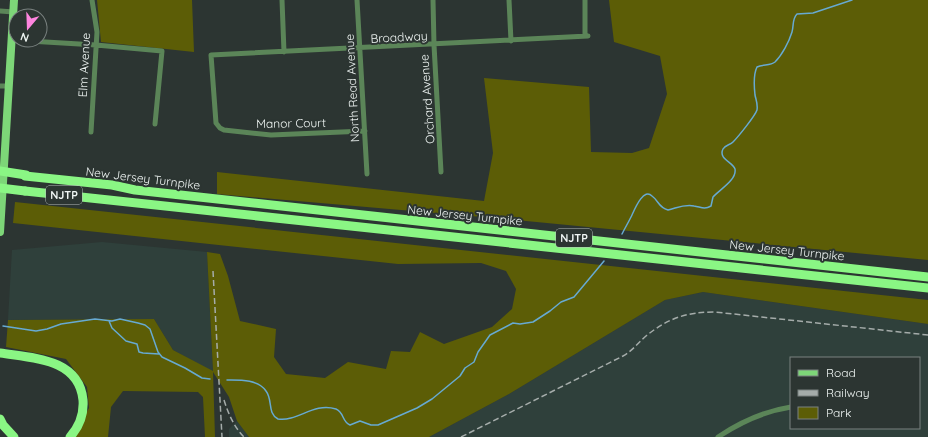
<svg xmlns="http://www.w3.org/2000/svg" width="928" height="437" viewBox="0 0 928 437" font-family="Quicksand,sans-serif">
  <style>
    .built { fill: #2f403b; fill-rule: evenodd }
    .green { fill: #5c5d06 }
    .lines { fill: none; stroke-linecap: round; stroke-linejoin: round }
    .stream { stroke: #67aad2; stroke-width: 1.5 }
    .minor { stroke: #5b8558; stroke-width: 5 }
    .primary { stroke: #7dd678; stroke-width: 8 }
    .motorway { stroke: #8af684; stroke-width: 9 }
    .rail { stroke: #a5acaa; stroke-width: 1.5; stroke-dasharray: 6 3; stroke-linecap: butt }
    .motorway-bridge { stroke: #8af684; stroke-width: 9 }
    .labels { text-anchor: middle; dominant-baseline: central; stroke-width: 4; stroke-linejoin: round; paint-order: stroke }
    .shield { fill: #2c3532; stroke: #b5bcba; stroke-width: 1 }
    .shield-label { font-size: 11px; font-weight: bold; fill: #f0f6f4 }
    .street-label { font-size: 12px; fill: #f0f6f4; stroke: #2c3532 }
  </style>
  <rect width="100%" height="100%" fill="#2c3532"/>
  <path class="built" d="M102,242L207,252L213,372L173,350L154,319L8,320L12,250Z
    M703,292L928,324V437H429L509,394L665,300ZM791,358H919V428H791Z
    M237,421L249,437H229V429Z"/>
  <path class="green" d="M97,0H192L194,52L101,42Z
    M609,0H928V260L505,219L217,194V172L484,201L493,153L484,78L589,87L591,152L632,153L649,148L667,94L660,56L614,42Z
    M15,202L928,300V324L703,292L665,300L509,394L429,437H249L237,421L229,397L213,372L215,437H205L203,397L198,392L123,391L111,407L108,437H72L89,408L87,387L66,359L6,347L8,320L154,319L173,350L213,371L207,252L220,254L228,276L240,321L276,329L274,357L286,374L325,378L348,362L386,369L391,351L410,352L420,332L444,344L492,327L512,309L516,289L506,271L481,263L398,264L13,223Z"/>
  <g class="lines">
    <path class="stream" d="M622,234C625,228 628,223 631,217C634,211 643,187 652,196C659,201 658,207 668,210C677,208 684,204 694,206C701,207 704,210 711,206L713,197C719,190 737,180 735,169C733,162 718,159 723,149C725,145 730,145 733,142C738,137 755,116 757,110C758,104 756,100 755,95C754,86 753,75 757,67C763,64 770,66 775,62C782,55 789,42 792,32C794,25 792,19 797,14L813,13L852,0
      M109,321L112,328L126,341L137,344L139,352L143,353L159,354
      M3,326L36,331L47,329L61,324L95,319L112,321L120,319L138,323L145,325L150,329L158,352L162,357L185,368L202,378L210,379
      M227,380C239,380 258,379 266,391C273,400 267,413 278,419C298,422 313,402 336,409C344,412 342,422 350,425L360,421L371,425H378L417,408L432,399L460,376L465,368L474,362L478,352L490,335L513,323L520,324L533,322L550,311L561,302L574,297L604,261"/>
    <path class="minor" d="M282,0L284,52
      M357,0L367,174
      M433,0L434,45L441,172
      M509,0L511,41
      M585,0V36
      M0,11L14,12
      M12,40L96,45L162,51L155,124
      M0,86H9
      M365,131L271,135L224,130L220,128L216,123L211,55L588,36
      M91,132L97,32L92,0
      M718,437C739,423 765,411 791,407"/>
    <path class="primary" d="M0,232L14,0"/>
    <path class="motorway" d="M25,176L112,185L135,190L928,277
      M25,191L928,288
      M0,353C32,358 79,358 83,400C84,414 79,427 70,437
      M0,419L3,425L14,437"/>
    <path class="rail" d="M213,271L222,437
      M224,400C228,413 234,427 244,437
      M461,437L623,356C632,351 638,343 646,336C668,318 687,312 715,312L928,335"/>
    <path class="motorway-bridge" d="M0,171L26,175
      M0,188L25,191"/>
  </g>
  <g class="labels">
    <g class="shield">
      <rect x="46" y="186" width="36" height="18" rx="3"/>
      <rect x="556" y="229" width="36" height="18" rx="3"/>
    </g>
    <g class="shield-label">
      <text x="64" y="195">NJTP</text>
      <text x="574" y="238">NJTP</text>
    </g>
    <g class="street-label">
      <text transform="translate(399 37) rotate(-3)">Broadway</text>
      <text transform="translate(84 65) rotate(-87)">Elm Avenue</text>
      <text transform="translate(352 88) rotate(-93)">North Read Avenue</text>
      <text transform="translate(427 99) rotate(-94)">Orchard Avenue</text>
      <text transform="translate(291 123) rotate(-1)">Manor Court</text>
      <text transform="translate(143 178) rotate(7)">New Jersey Turnpike</text>
      <text transform="translate(465 215) rotate(6)">New Jersey Turnpike</text>
      <text transform="translate(787 250) rotate(6)">New Jersey Turnpike</text>
    </g>
  </g>
  <rect x="790" y="357" width="130" height="72" fill="#2c3532" stroke="#7a8280"/>
  <rect x="798" y="370" width="20" height="6" fill="#7dd678" stroke="#7a8280"/>
  <text x="826" y="377" font-size="12" fill="#f0f6f4">Road</text>
  <rect x="798" y="390" width="20" height="6" fill="#a5acaa" stroke="#7a8280"/>
  <text x="826" y="397" font-size="12" fill="#f0f6f4">Railway</text>
  <rect x="798" y="407" width="20" height="12" fill="#5c5d06" stroke="#7a8280"/>
  <text x="826" y="417" font-size="12" fill="#f0f6f4">Park</text>
  <g transform="translate(28 28) rotate(199)"><circle r="19" fill="#2c3532" stroke="#7a8280"/>
  <path d="M0-3L7 15L0 10L-7 15Z" fill="#fe85df"/>
  <text y="-6" font-size="11" font-weight="bold" text-anchor="middle" fill="#f0f6f4">N</text>
  </g>
</svg>
